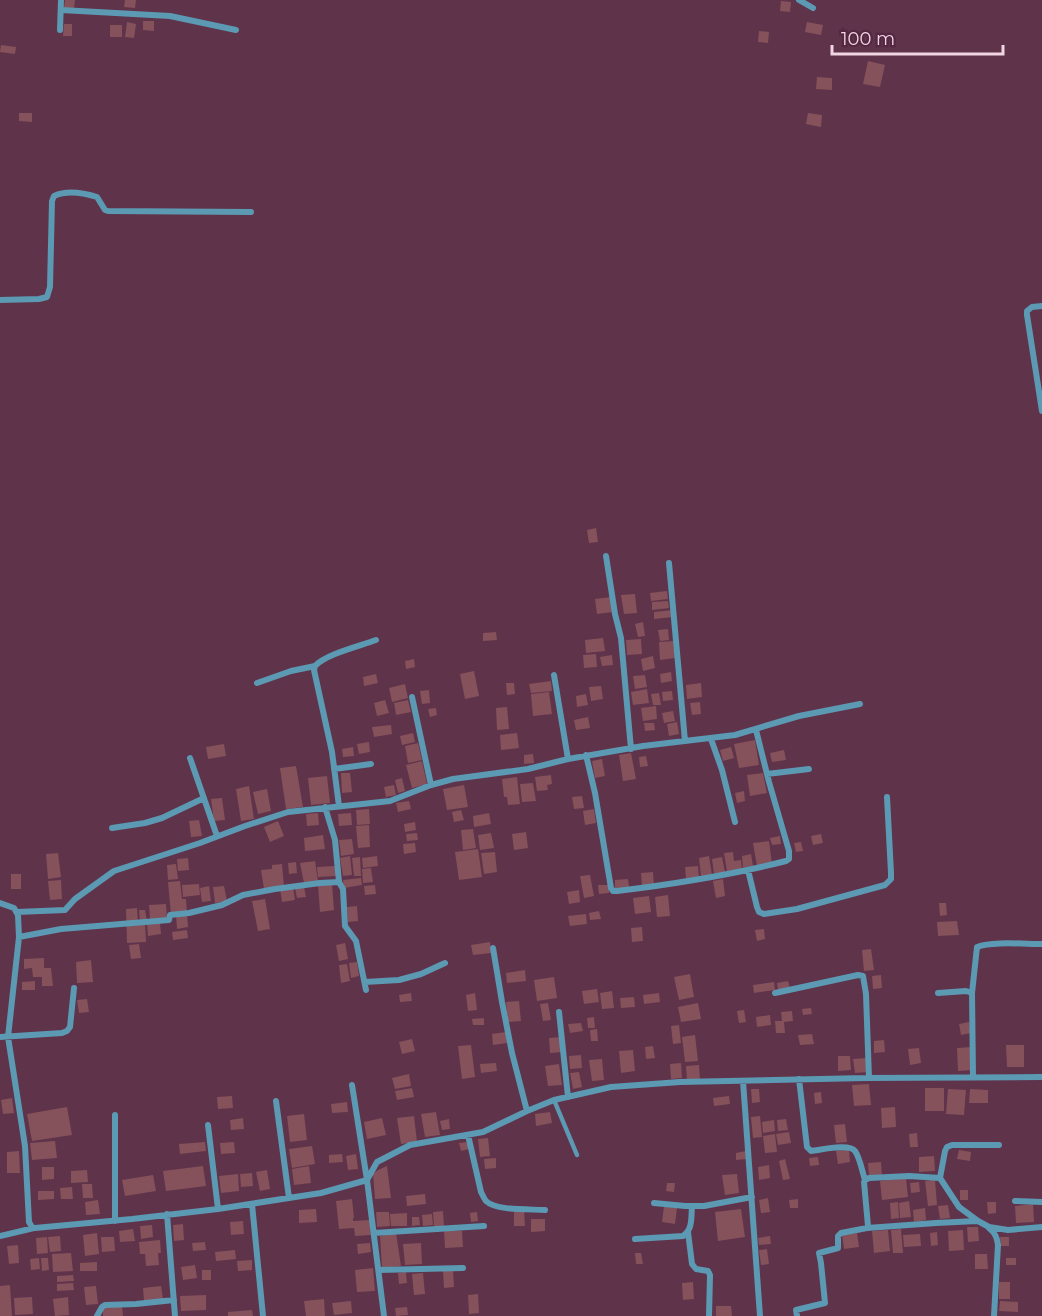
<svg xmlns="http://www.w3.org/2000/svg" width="1042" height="1316" viewBox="0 0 1042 1316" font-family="Montserrat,sans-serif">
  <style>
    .building { fill: #85515b }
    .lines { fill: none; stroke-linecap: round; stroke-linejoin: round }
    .service { stroke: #5c99b3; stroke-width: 4.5 }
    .minor { stroke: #5c99b3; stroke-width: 6 }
  </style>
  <rect width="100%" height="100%" fill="#5f334a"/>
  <path class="building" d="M65,0H75L74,9L64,8Z
    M125,0H136L135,8L124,7Z
    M781,1L791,2L790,12L780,11Z
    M143,21H154V31L143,30Z
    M127,22L136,24L134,38L125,37Z
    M807,22L823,25L821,35L805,32Z
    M64,24H72V36H63Z
    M110,25H122V37H110Z
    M759,31L769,32L768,43L758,42Z
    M1,45L16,47L15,54L0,52Z
    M868,61L885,65L880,87L863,84Z
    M817,77L832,78V90L816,89Z
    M19,113H32V122L19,121Z
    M808,113L822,115L821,127L806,124Z
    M596,528L598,542L589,543L587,530Z
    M667,591L668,599L651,601L650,593Z
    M635,594L637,613L624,614L621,595Z
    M611,597L613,612L597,614L595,599Z
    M668,601L669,608L652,610V602Z
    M673,610V617L654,619V612Z
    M643,622L645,636L638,637L635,624Z
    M668,629L669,640L660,641L658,630Z
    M496,632L497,640L483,641V633Z
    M603,638L605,651L586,653L585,640Z
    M641,639L642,654L627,655L626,640Z
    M673,641L675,658L660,660L659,642Z
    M596,654L597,667L584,668L583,655Z
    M612,655L613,665L602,666L600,657Z
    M653,656L655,668L643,671L641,659Z
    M414,659L415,667L406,669L405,661Z
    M474,671L479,696L465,699L460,674Z
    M671,672L672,681L661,683L660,674Z
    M376,674L378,683L364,686L363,677Z
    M645,675L647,687L635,689L633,676Z
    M551,681L552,691L531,693L529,684Z
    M506,683H514L515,694L507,695Z
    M701,683L702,697L687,699L686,685Z
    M405,684L408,698L392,702L389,688Z
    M601,686L603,699L591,701L589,687Z
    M647,689L649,703L633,705L631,692Z
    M429,690L430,703L422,704L420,691Z
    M672,691L673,700L663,701L662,692Z
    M549,692L552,714L533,716L531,694Z
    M659,693L661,705H653L651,694Z
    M586,694L588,705L577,707L576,696Z
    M385,700L389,713L377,716L374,703Z
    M408,700L411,712L396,715L394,703Z
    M700,702L701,714L692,715L690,703Z
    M656,706L657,719L643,721L641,708Z
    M507,707L509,729L497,730L496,708Z
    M436,708L437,715L430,717L428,709Z
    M673,711L675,721L664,723L662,713Z
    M588,717L590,728L576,730L574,720Z
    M677,722L679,734L669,736L667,724Z
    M644,723H654L655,730L645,731Z
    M391,725L392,734L374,737L372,727Z
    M413,733L415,742L402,745L400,736Z
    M517,733L519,748L501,750L500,735Z
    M755,740L759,765L739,768L734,744Z
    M369,742L370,752L359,754L357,744Z
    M418,743L422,760L408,763L405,746Z
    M224,744L226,756L208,759L206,747Z
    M353,747L354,756L343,757L342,749Z
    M731,747L734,758L723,761L720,750Z
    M784,750L786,760L772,762L770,753Z
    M631,753L636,779L623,781L619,755Z
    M533,754L534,763L524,764V755Z
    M646,756L648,766L640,767L639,757Z
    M602,759L605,776L595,778L592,761Z
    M422,761L427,784L412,788L406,765Z
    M296,766L303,807L286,809L280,768Z
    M341,773H350L352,792L342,793Z
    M763,773L767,793L750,796L747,775Z
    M551,775L552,784L547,785L548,790L537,791L535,777Z
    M327,776L330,803L311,805L308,778Z
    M517,777L520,804L508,805L507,797H504L502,779Z
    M402,778L405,791L398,793L395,780Z
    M533,783L536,801L522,802L520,784Z
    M394,785L396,795L386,797L384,787Z
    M464,785L468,807L447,810L443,789Z
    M249,786L254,819L241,821L236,789Z
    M267,789L271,811L258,814L253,792Z
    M744,791L745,801L737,803L735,793Z
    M582,796L584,808L574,809L572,797Z
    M222,798L225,820L214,821L211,799Z
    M409,801L411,809L398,812L396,803Z
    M369,809L370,824L357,825L356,810Z
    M594,809L596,823L585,825L583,811Z
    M461,810L464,820L454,822L452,812Z
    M318,813L319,825L307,826L306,814Z
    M351,813L352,825L339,826L338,814Z
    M489,813L491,824L474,827L473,816Z
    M199,820L202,836L191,837L189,821Z
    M278,821L284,836L270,842L264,827Z
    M415,822L416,830L405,832L404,824Z
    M369,825L370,847L358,848L356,826Z
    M473,829L476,848L463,850L461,830Z
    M526,832L528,848L514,850L512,834Z
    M417,833L418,840L407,841L406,834Z
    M491,833L494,848L480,850L478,835Z
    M821,834L823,843L813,845L811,836Z
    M323,835L325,849L305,851L304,838Z
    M780,836L781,844L772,845L770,838Z
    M352,839L354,854L341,856L339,840Z
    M769,841L772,864L757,866L753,843Z
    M801,842L803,851L796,852L794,843Z
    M415,843L416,852L404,854L403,844Z
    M478,849L482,877L459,880L455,852Z
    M495,852L497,872L484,874L481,853Z
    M733,852L734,861L741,860L742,870L727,872L724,853Z
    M58,853L61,877L48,879L46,854Z
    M751,854L753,866L743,868L742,856Z
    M350,856L352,875L343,876L340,858Z
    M377,856L378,866L363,868L362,858Z
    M709,856L712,875L701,876L699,858Z
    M360,857L361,876H354L352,858Z
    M722,857L725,872L714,874L712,859Z
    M188,858L189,870L178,871L177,859Z
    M315,861L318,881L304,883L300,863Z
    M296,862L297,873L289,874L288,863Z
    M176,864L178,879L168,880L167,865Z
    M282,864L284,886L264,889L261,870L272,869V865Z
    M335,866L336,876L318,877L317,867Z
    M698,866L699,878L686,879L685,867Z
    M371,868L373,882L363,883L362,869Z
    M653,872L654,885L642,886L641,873Z
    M11,874H21V889H11Z
    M590,875L594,896L584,898L580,876Z
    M361,878L362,885L344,888L343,880Z
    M628,879L629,887L615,889V880Z
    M723,879L725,896L716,898L713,881Z
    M61,880L62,899L50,900L48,881Z
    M180,881L182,899H186L188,927L177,929L176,915H171L168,882Z
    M199,884L200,895L183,897L182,885Z
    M332,884L334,910L320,912L318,885Z
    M375,885L376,894L365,895L364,886Z
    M598,885H609V893L599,894Z
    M209,886L211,901L202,902L200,888Z
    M224,886L227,901L215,903L213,887Z
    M293,887L295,900L282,902L280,889Z
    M304,887L306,897L297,898L295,888Z
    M579,890L580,902L569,904L567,892Z
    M668,895L670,916L657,917L655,897Z
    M649,896L651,912L635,914L633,898Z
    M265,899L270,929L258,931L252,901Z
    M939,903H946L947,915L940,916Z
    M166,904L167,918L150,919L149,905Z
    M357,906L358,921L348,922L347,907Z
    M137,908L138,922L145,923L146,942L127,943L126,909Z
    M139,910H145L147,921L140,922Z
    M599,911L601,919L590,920L589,913Z
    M586,914L587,924L570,926L568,916Z
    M957,921L959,935L938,936L937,922Z
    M160,923L161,934L148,936L147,924Z
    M642,927L643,941L632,942L631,928Z
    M764,929L765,939L757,941L755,930Z
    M187,930L188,938L173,940L172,932Z
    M490,942L491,953L473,955L471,945Z
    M345,943L348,959L339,961L336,945Z
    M139,944L141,958L131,959L129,945Z
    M871,949L874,970L864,971L862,950Z
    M44,958V968H51L53,986H42V977H33L32,968L24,969V959Z
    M91,960L93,982L77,983L76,962Z
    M357,962L359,976L351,978L349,963Z
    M347,964L350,981L341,983L339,965Z
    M525,970L526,981L507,983L506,973Z
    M690,974L694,997L679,1000L674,977Z
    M881,975L882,988L873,989L872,976Z
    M554,977L557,998L537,1001L534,980Z
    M35,981V990H22V982Z
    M788,981L790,988L778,990L777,983Z
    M774,982L775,990L754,993L753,985Z
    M597,989L599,1002L584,1004L582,991Z
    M612,991L614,1008L602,1009L600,993Z
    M411,993L412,1001L400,1002L399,995Z
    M475,993L477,1010L468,1011L466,995Z
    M659,993L660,1002L644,1004L643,995Z
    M634,997L635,1007L621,1008L620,998Z
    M87,999L89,1012L79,1013L77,1000Z
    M519,1001L521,1021L508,1022L506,1002Z
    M548,1003L551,1020L543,1021L540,1004Z
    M698,1003L701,1019L681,1022L678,1007Z
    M811,1008L812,1014L803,1015L802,1009Z
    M744,1010L746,1022L739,1023L737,1011Z
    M792,1011L793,1021L784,1022L785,1033H776L775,1021H782L781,1012Z
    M770,1015L771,1025L757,1027L756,1017Z
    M594,1017L595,1028H588L587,1018Z
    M484,1018V1025H473L472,1019Z
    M969,1022L971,1033L961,1035L959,1024Z
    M581,1023L583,1031L570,1033L568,1024Z
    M679,1025L681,1043L673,1044L671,1026Z
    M597,1029L598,1041H591L590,1030Z
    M506,1032L507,1043L493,1045L492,1034Z
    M812,1034L814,1044L800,1045L798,1035Z
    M695,1035L698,1061L685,1062L682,1037Z
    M561,1037L562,1052L550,1053L549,1038Z
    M412,1039L415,1051L402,1054L399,1042Z
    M884,1040L885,1052L874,1053V1041Z
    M471,1045L475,1077L462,1079L458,1046Z
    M1006,1045H1024V1067H1007Z
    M653,1046L655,1058L646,1059L645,1047Z
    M971,1047L973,1070L958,1071L957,1048Z
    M919,1048L921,1063L910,1065L908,1049Z
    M633,1050L635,1071L621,1073L619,1051Z
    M581,1055L582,1068L570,1069L569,1056Z
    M838,1056H850L851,1070L838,1071Z
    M866,1058L867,1072L855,1073L853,1059Z
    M602,1059L604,1080L592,1081L589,1060Z
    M496,1063L497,1071L481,1073L480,1064Z
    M681,1063L682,1078L671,1079L670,1064Z
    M559,1064L562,1085L548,1086L545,1066Z
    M699,1065L700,1080L687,1081L686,1066Z
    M579,1072L582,1087L573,1089L570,1073Z
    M409,1074L411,1086L395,1089L392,1078Z
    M869,1084L871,1105L854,1106L852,1085Z
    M412,1088L414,1097L397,1100L395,1091Z
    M925,1088H944V1111H925Z
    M751,1089H759L760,1102L752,1103Z
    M948,1089L966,1090L964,1115L946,1114Z
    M970,1089L988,1090V1103H969Z
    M821,1092L822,1103L815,1104L814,1093Z
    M232,1096L233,1108L218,1109L217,1097Z
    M729,1096L730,1104L714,1106L713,1098Z
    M12,1098L14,1113L3,1114L1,1100Z
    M347,1102L348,1112L332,1113L331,1104Z
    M67,1107L72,1135L32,1141L27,1114Z
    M895,1107L896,1127L882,1128L881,1108Z
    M436,1112L440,1135L425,1137L421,1114Z
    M550,1112L552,1123L536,1126L535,1114Z
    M304,1114L307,1140L290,1142L287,1116Z
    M414,1116L417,1142L401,1144L397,1118Z
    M760,1116L762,1137L753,1138L751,1117Z
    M243,1118L244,1129L231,1130L230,1120Z
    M382,1118L386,1135L367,1139L364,1122Z
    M449,1119L450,1129L442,1130L440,1121Z
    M786,1119L788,1130L778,1131L777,1120Z
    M774,1120L775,1131L763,1133L762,1122Z
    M845,1124L847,1142L836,1143L834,1125Z
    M789,1132L791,1143L778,1145L776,1134Z
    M917,1133L918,1147H910L909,1134Z
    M775,1134L777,1152L765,1153L763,1136Z
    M488,1138L490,1156L480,1157L478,1139Z
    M55,1141L57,1158L32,1160L30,1143Z
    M205,1142L206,1151L180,1154L179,1144Z
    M234,1142L235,1153L221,1154L220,1143Z
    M468,1142L469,1149L461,1151L459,1143Z
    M312,1146L315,1164L292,1168L289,1149Z
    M849,1149L850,1162L838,1164L836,1151Z
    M959,1150L971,1152L970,1161L957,1159Z
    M19,1151L20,1173H7V1152Z
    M746,1151L747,1159L736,1160V1153Z
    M342,1154L343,1162L329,1163V1155Z
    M356,1154L358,1169L348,1170L346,1156Z
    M934,1156L935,1171L919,1172V1157Z
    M818,1157L819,1165L810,1166L809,1158Z
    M496,1158V1168L485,1169L484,1159Z
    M785,1159L790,1179L783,1180L779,1161Z
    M881,1162L882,1175L869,1176L868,1163Z
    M769,1165L770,1178L759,1180L758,1167Z
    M203,1166L206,1186L166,1191L163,1171Z
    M309,1166L311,1183L294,1185L292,1169Z
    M387,1166L391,1198L375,1199L373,1174L378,1170Z
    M42,1167H54V1179L42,1180Z
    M87,1170L88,1182L71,1183V1171Z
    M267,1170L270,1189L260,1191L256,1172Z
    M252,1173L253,1186L241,1187L240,1174Z
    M238,1174L239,1191L221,1193L219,1176Z
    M737,1174L739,1193L725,1195L722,1175Z
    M153,1175L156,1191L125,1196L122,1180Z
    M906,1178L908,1197L882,1200L880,1181Z
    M935,1180L937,1205L928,1206L925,1181Z
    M919,1182L920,1192L911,1193L910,1183Z
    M667,1183H675L674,1192L666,1191Z
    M82,1184H92L93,1198H83Z
    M72,1187L73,1199H61L60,1188Z
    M960,1190H968V1200H960Z
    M38,1191H54V1199L38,1200Z
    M425,1194L426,1204L407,1206L406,1196Z
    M768,1198L770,1212L761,1213L759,1200Z
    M352,1199L354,1218H353V1221L370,1220L371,1235L355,1236L354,1228L339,1229L336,1201Z
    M798,1199V1208H790L789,1200Z
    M98,1200L100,1214L86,1215L85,1202Z
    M909,1201L911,1217L900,1218L899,1203Z
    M898,1202L899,1218L891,1219L890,1203Z
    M987,1202H996V1213L988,1214Z
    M1033,1204L1034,1222L1016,1223L1015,1206Z
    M948,1205L950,1218L940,1219L938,1206Z
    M664,1206L677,1208L675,1224L662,1222Z
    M925,1208L926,1220L914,1222L913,1210Z
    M316,1209L317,1222L299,1223V1210Z
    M514,1209H524L525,1226H514Z
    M741,1209L745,1237L718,1241L715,1212Z
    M443,1211L444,1226H434L433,1212Z
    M376,1212H389L390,1226L377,1227Z
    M477,1212L478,1221L471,1222L470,1213Z
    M407,1213V1226H391L390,1214Z
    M432,1214L433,1225L423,1226L422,1215Z
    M412,1217H419L420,1225L412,1226Z
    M531,1219H545V1231L531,1232Z
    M243,1221L244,1234L231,1235L230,1222Z
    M183,1224L184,1240L174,1241L173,1225Z
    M152,1225L153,1237L141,1239L140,1226Z
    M967,1227H978L979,1241L968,1242Z
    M133,1229L135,1241L120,1242L119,1231Z
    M901,1229L903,1253H893L891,1230Z
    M888,1230L890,1251L874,1253L872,1231Z
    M963,1230L964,1250L949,1251L948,1231Z
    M444,1231H462L463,1247L445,1248Z
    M937,1232L938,1245L931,1246L930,1233Z
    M97,1233L99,1254L85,1256L83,1235Z
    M396,1233L401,1266L382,1268L380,1236Z
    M857,1233L859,1247L844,1249L842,1235Z
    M920,1234L921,1246L904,1247L903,1235Z
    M60,1236L61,1251L50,1252L48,1237Z
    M770,1236L771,1244L759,1245L758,1238Z
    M47,1237L48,1253L37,1254L36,1238Z
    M101,1237H114L115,1251L102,1252Z
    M1000,1237H1009V1246H1001Z
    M160,1240L161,1253H158L159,1265L146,1266L145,1254H140L139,1242Z
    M205,1242L206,1250L193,1251L192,1243Z
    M370,1243L371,1252L358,1254L357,1244Z
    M421,1243L422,1264L405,1265L403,1244Z
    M18,1245L19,1263L9,1264L7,1246Z
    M767,1249L769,1264L761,1265L759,1250Z
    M235,1250L236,1259L216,1261L215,1252Z
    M71,1253L73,1271L53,1272L52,1254Z
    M635,1253H641L643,1264H636Z
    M975,1254H987L988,1269H975Z
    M39,1258L40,1269L31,1270L30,1259Z
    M41,1258H48L49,1270L42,1271Z
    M1006,1258H1016V1265H1006Z
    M252,1260V1270L238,1271L237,1261Z
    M97,1262V1271H80V1263Z
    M195,1265L197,1278L183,1280L181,1267Z
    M373,1268L375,1291L357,1292L355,1270Z
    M202,1270H211V1280H202Z
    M453,1270L454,1287L444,1288L443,1271Z
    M406,1272L407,1283L399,1284L398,1273Z
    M423,1273L425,1294L414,1295L412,1274Z
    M73,1275L74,1281L57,1282V1276Z
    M693,1282L694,1299L683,1300L682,1283Z
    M999,1282H1010V1299H999Z
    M73,1283L74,1290L57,1291V1284Z
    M10,1285L12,1316H0V1286Z
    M96,1286L98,1304L86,1305L84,1287Z
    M161,1286L163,1299L144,1301L143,1288Z
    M478,1294L479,1313L469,1314L468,1295Z
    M206,1295V1310L181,1311L180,1296Z
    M32,1297L33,1314L15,1315L14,1298Z
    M68,1297L69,1315L55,1316L53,1299Z
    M324,1299L325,1316H306L304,1301Z
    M351,1301L352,1313L334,1315L332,1303Z
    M1000,1301L1018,1302V1312L999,1311Z
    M122,1306L123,1316H103V1307Z
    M716,1306H731L732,1316H716Z
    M407,1307L408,1315L396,1316L395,1308Z
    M252,1310L253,1316H228V1312Z"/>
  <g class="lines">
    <path class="service" d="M554,1100L577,1155"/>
    <path class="minor" d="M799,0L813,8
      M61,10L170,16L236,30
      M60,30L61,0
      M0,300L39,299L47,297L50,287L52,201L54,196C67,190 84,193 97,197L105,210L108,211L251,212
      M1042,306L1032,307L1027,311V315L1042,411
      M606,556L615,614L621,638L631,749
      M669,563L685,741
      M554,675L568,759
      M257,683L291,671L315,666
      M412,697L431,785
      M711,739L722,770L735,822
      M586,755L595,793L611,888L613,891H617C674,884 731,875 786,861L789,859V851L769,782L756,730
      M190,758L217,836
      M334,769L371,764
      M767,774L809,769
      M339,806L332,752L314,670L315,666C326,654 360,646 376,640
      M325,807L335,840L339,882
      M112,828L145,823L162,818L204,798
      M748,870L757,907L759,912L764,914L797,909L885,885L891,879V873L887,797
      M0,903L14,908L18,915L19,937L8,1037L25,1146L29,1222L32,1227L35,1228L132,1219L218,1209L321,1193L367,1180L377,1162L410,1145L483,1132L527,1111L554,1100L611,1087L680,1082L866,1078L1042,1077
      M17,912L65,910L75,899L114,871L200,843L245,826L288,812L390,801L431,785L453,779L528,769L568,759L643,746L735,735L799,716L860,704
      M19,937L61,929L169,920L170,915L189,913L222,905L243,895L275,889L320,883L339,882L343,889L345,926L356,941L366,990
      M493,948L502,1002L512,1053L527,1111
      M365,982L399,980L421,974L445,963
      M775,993L858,975L863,976L866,994L869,1078
      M938,993L966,991L972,993L973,1077
      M972,993L977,947C992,941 1024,944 1042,944
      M559,1012L568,1097
      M0,1037L62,1033L67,1031L70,1027L74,988
      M799,1079L807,1147L811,1151C821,1150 849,1143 855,1151C860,1158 862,1171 865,1180
      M743,1081L760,1316
      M352,1085L367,1180L384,1316
      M276,1101L289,1198
      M115,1115V1221
      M208,1125L218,1209
      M468,1135L481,1192C482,1194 485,1200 486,1201C496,1211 530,1209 545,1210
      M940,1178L945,1151L947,1147L952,1145H999
      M1015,1201L1042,1202
      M654,1203L685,1206H704L752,1197
      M252,1204L263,1316
      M167,1214L175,1316
      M867,1228L936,1223L977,1221
      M989,1228C995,1233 997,1237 998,1245L994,1316
      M688,1232L692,1264L696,1269L708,1271L710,1275L709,1316
      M374,1233L484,1226
      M0,1236L34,1228
      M635,1239L683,1236C693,1229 691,1218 692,1206
      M379,1270L463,1268
      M97,1316L102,1307L105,1305L136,1304L174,1300
      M797,1316L796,1310L825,1303L821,1263L819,1253L838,1248V1236L841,1233L867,1228L868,1226L864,1182L865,1180L869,1178L909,1176L940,1178L959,1207L978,1221L989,1227L1008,1230L1042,1227"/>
  </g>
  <path d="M832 45v9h171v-9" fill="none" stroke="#f1d5e2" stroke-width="3"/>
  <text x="841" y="45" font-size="18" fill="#f1d5e2" stroke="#532840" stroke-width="4.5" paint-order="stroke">100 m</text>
</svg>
